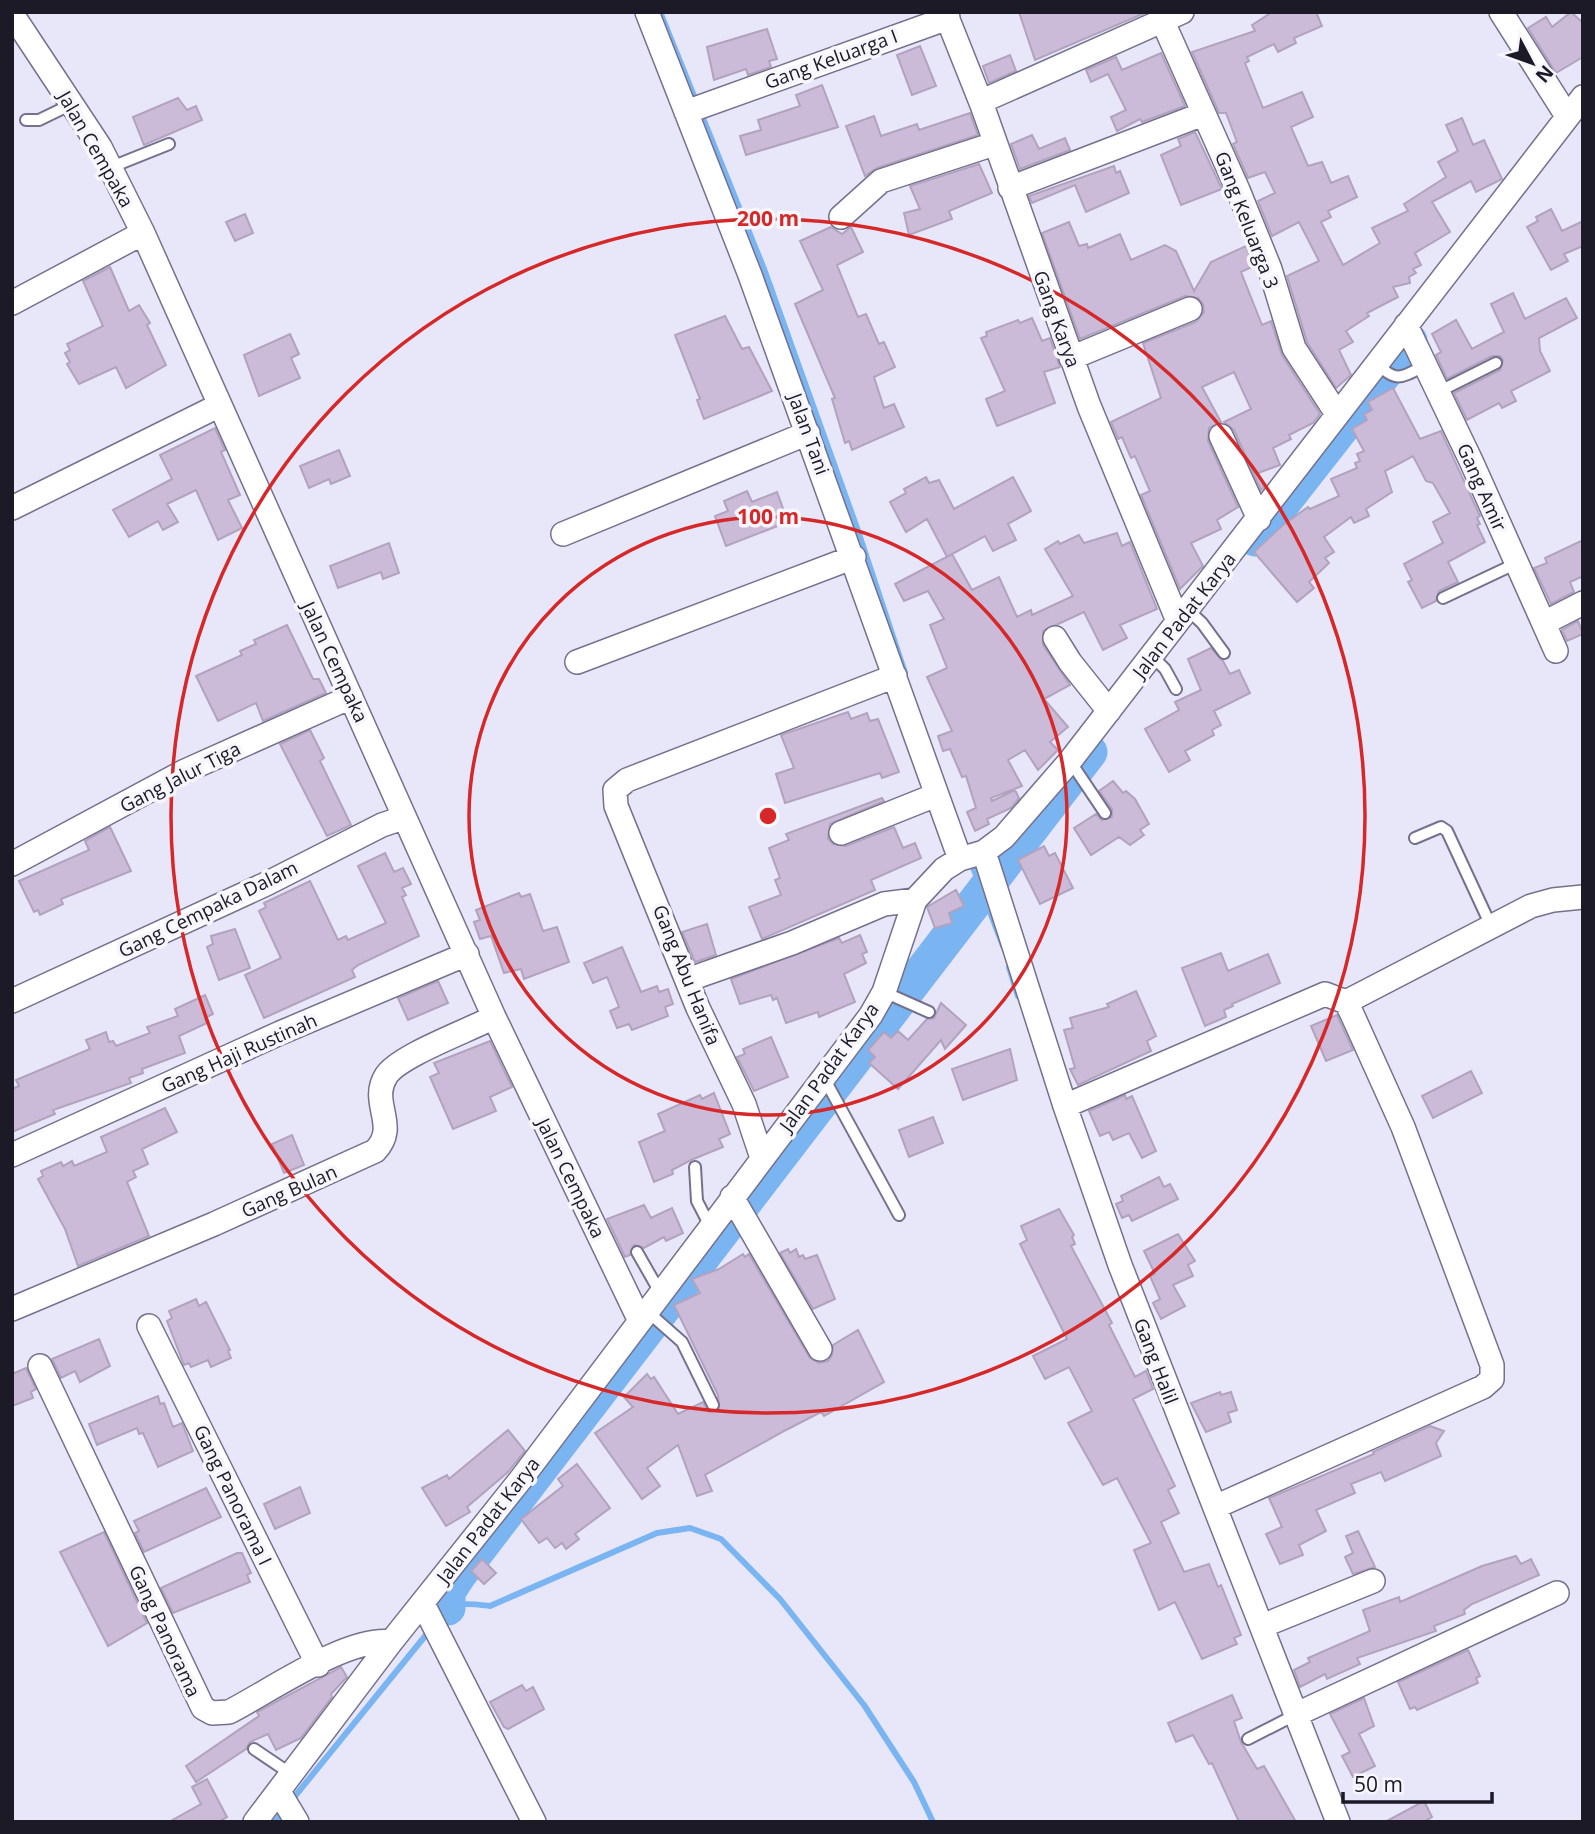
<svg xmlns="http://www.w3.org/2000/svg" width="1595" height="1834" viewBox="0 0 1595 1834" font-family="'Open Sans',sans-serif">
  <style>
    .lines { fill: none; stroke-linecap: round; stroke-linejoin: round }
    .stream { stroke: #7ab5f2; stroke-width: 6 }
    .river { stroke: #7ab5f2; stroke-width: 35 }
    .building { fill: #cbbbd9; stroke: #b1a2be; stroke-width: 2 }
    .lane-casing { stroke: #74718e; stroke-width: 14 }
    .street-casing { stroke: #74718e; stroke-width: 26 }
    .lane { stroke: #fff; stroke-width: 10 }
    .street { stroke: #fff; stroke-width: 23 }
    .ring { fill: none; stroke: #d62828; stroke-width: 3.5 }
    .labels { text-anchor: middle; dominant-baseline: central; stroke-width: 7; stroke-linejoin: round; paint-order: stroke }
    .street-label { font-size: 19px; fill: #1b1a26; stroke: #f6f6fc }
    .centre { fill: #d62828; stroke: #f6f6fc; stroke-width: 3.5 }
    .ring-label { font-size: 21px; text-anchor: middle; font-weight: bold; fill: #d62828; stroke: #f6f6fc; stroke-width: 7; stroke-linejoin: round; paint-order: stroke }
  </style>
  <rect width="100%" height="100%" fill="#e8e7fa"/>
  <g class="lines">
    <path class="stream" d="M660,12L764,269L857,528L905,673
      M971,862L1003,946
      M1009,967L1018,996
      M437,1622C454,1600 464,1603 490,1606L657,1533L690,1528L721,1539L780,1599L864,1705L914,1782L933,1822
      M291,1801L430,1630
      M275,1822L284,1810"/>
    <path class="river" d="M1255,539L1410,341
      M448,1608V1592L459,1575L1090,752"/>
  </g>
  <path class="building" d="M1019,12H1144L1145,13L1035,60Z
    M1272,12H1316L1322,26L1294,38L1296,43L1278,52L1274,44L1247,57L1249,61L1245,63L1263,108L1302,92L1313,117L1291,127L1308,166L1322,162L1331,183L1348,176L1357,197L1328,211L1331,217L1321,222L1343,265L1380,243L1372,228L1408,211L1404,204L1446,177L1438,162L1458,151L1446,125L1462,118L1473,145L1484,140L1502,179L1476,192L1471,181L1432,202L1450,232L1415,253L1421,265L1413,269L1416,273L1409,277L1410,283L1393,287L1398,297L1367,313L1369,316L1346,331L1353,342L1339,350L1351,375L1336,388L1307,342L1287,276L1319,261L1299,222L1272,236L1258,201L1275,193L1265,172L1248,178L1233,144L1237,142L1226,113H1219L1192,52L1255,31L1252,25Z
    M1571,12L1583,23V57L1556,73L1528,28L1546,17L1552,27Z
    M767,29L777,59L769,61L771,67L748,75L746,69L714,80L707,47Z
    M920,46L936,86L912,95L897,55Z
    M1161,53L1185,106L1142,122L1140,119L1117,131L1111,117L1126,110L1108,74L1091,82L1086,70L1116,57L1122,70Z
    M1010,55L1016,71L989,83L983,66Z
    M822,85L838,127L746,155L740,136L761,130L758,120L800,106L796,95Z
    M178,98L187,110L196,106L202,120L144,145L133,117Z
    M970,113L978,135L877,168L865,176L846,126L874,116L881,136L917,124L919,130Z
    M1195,132L1222,189L1181,205L1161,155L1181,146L1178,139Z
    M1032,135L1039,149L1065,138L1070,150L1020,169L1011,144Z
    M979,164L992,193L949,211L952,219L909,235L904,213L920,209L910,186Z
    M1114,166L1116,173L1120,171L1129,193L1086,212L1075,185L1032,203L1029,196Z
    M1551,209L1562,231L1583,221V246L1564,254L1568,261L1551,270L1527,227L1538,221L1536,217Z
    M245,214L253,233L235,241L226,222Z
    M1069,222L1079,246L1087,244L1088,248L1120,234L1131,260L1165,245L1176,251L1194,291L1211,262L1246,246L1254,266L1241,272L1262,325L1271,321L1282,355L1320,414L1313,423L1289,435L1291,439L1273,448L1280,465L1258,473L1264,487L1261,490L1234,430L1224,422L1251,409L1234,372L1202,387L1221,422L1209,428L1208,441L1238,507L1217,520L1221,529L1191,543L1203,566L1180,589L1141,495L1150,491L1135,456L1131,458L1122,437L1118,439L1111,422L1161,398L1143,343L1196,322L1204,312L1203,304L1198,298L1185,296L1080,339L1042,233Z
    M831,227L842,234L851,227L863,252L837,265L858,317L866,314L879,344L884,342L895,367L874,377L884,408L894,404L904,427L852,450L849,441L845,443L832,399L835,398L795,304L823,290L800,241Z
    M110,267L129,311L139,305L150,323L147,325L166,365L126,388L116,367L79,384L67,364L70,362L65,353L70,350L67,344L103,326L83,281Z
    M1513,293L1525,319L1566,298L1577,318L1539,338L1540,351L1550,371L1511,391L1516,401L1502,408L1499,403L1467,420L1454,393L1500,370L1503,360L1500,356H1492L1447,379L1436,355L1441,352L1432,334L1456,320L1472,349L1504,332L1491,304Z
    M725,316L742,349L749,347L772,391L704,419L697,400L700,399L675,335Z
    M1032,318L1042,341L1050,338L1060,367L1044,372L1055,403L997,426L986,399L1005,391L981,338L987,336L986,332L1018,320L1020,323Z
    M290,334L299,354L291,358L300,378L259,396L244,355Z
    M1393,388L1420,439L1441,431L1480,516L1477,518L1480,524L1477,525L1485,542L1448,562L1458,582L1439,591L1436,601L1422,608L1408,582L1412,580L1404,564L1443,543L1433,522L1450,513L1433,483L1426,481L1413,456L1385,471L1392,492L1366,509L1369,516L1354,523L1351,517L1324,537L1334,552L1325,558L1329,563L1309,582L1314,588L1297,602L1254,552L1283,525L1308,507L1310,509L1339,496L1331,479L1357,468L1355,463L1360,461L1357,454L1364,451L1352,429L1367,420L1364,414L1372,410L1368,402Z
    M215,428L225,450L221,452L240,495L228,500L242,528L218,540L196,490L167,504L178,522L163,530L158,521L129,537L113,510L172,479L160,455Z
    M339,450L350,476L331,484L329,479L309,488L300,466Z
    M926,477L929,483L939,480L954,509L1013,477L1031,511L1008,524L1016,540L993,551L985,536L947,557L927,519L906,532L890,502L906,493L904,489Z
    M747,491L752,502L777,492L788,522L726,546L715,516L728,511L724,501Z
    M1117,533L1122,546L1130,542L1157,609L1120,625L1127,638L1103,650L1084,612L1043,631V645L1070,685L1044,699L1068,727L1050,742L1058,750L1038,770L1025,750L1008,760L1022,786L991,798L992,801L1015,790L1019,798L1011,808L987,819L989,824L975,831L967,812L976,808L966,776L962,777L950,749L943,751L938,736L952,731L927,677L947,668L930,625L944,619L928,591L904,601L895,584L952,554L972,590L999,577L1017,617L1031,610L1032,615L1073,596L1045,549L1058,541L1060,544L1079,535L1084,543Z
    M1583,540V576L1570,582L1574,592L1551,604L1534,568L1547,563L1545,558Z
    M389,543L399,573L383,579L381,572L338,588L330,566Z
    M1578,621L1583,634L1567,641L1562,630Z
    M287,625L313,679H319L326,693L263,721L256,703L218,721L196,676L242,655L240,651L256,644L254,640Z
    M1211,648L1223,661L1230,674L1239,670L1250,693L1214,711L1221,725L1212,730L1214,735L1185,751L1190,760L1169,772L1145,729L1179,710L1175,702L1201,690L1188,659Z
    M848,712L851,719L867,713L870,721L878,719L899,772L882,778L880,773L785,803L776,774L794,768L781,735Z
    M310,730L324,758L320,761L351,825L327,836L280,744Z
    M1113,781L1123,793L1126,791L1135,799L1149,824L1140,830L1144,835L1130,845L1119,837L1091,855L1074,828L1096,814L1102,820L1112,817V809L1099,791Z
    M882,798L884,801L830,824L828,839L833,844L846,846L894,827L903,848L915,843L921,858L871,880L875,890L762,939L749,907L781,895L775,880L780,878L769,848L789,840L786,834Z
    M110,827L131,871L61,899L63,904L40,915L38,910L34,912L19,881L89,850L85,841Z
    M1044,846L1049,856L1055,853L1073,888L1040,904L1018,860Z
    M385,853L394,872L403,868L411,884L402,888L406,895L402,897L419,936L358,965L352,970L355,977L264,1018L245,975L281,958L259,911L266,907L264,903L310,881L338,940L346,936L348,940L386,923L358,866Z
    M956,890L964,906L949,913L952,923L935,928L927,907Z
    M519,893L521,897L530,894L543,931L557,927L569,962L524,979L521,969L504,973L491,936L480,939L474,922L480,920L476,910Z
    M707,924L716,955L695,962L682,932Z
    M235,929L250,968L219,980L207,947L213,944L211,936Z
    M860,935L867,952L862,954L866,963L844,974L855,1002L819,1017L818,1012L786,1023L777,998L773,1000L771,995L740,1004L731,979L839,938L842,943Z
    M622,947L641,992L657,986L659,992L668,989L673,1004L665,1007L668,1016L632,1030L629,1024L617,1028L610,1011L619,1007L607,977L593,983L584,963Z
    M1221,953L1228,971L1268,954L1280,983L1232,1004L1233,1006L1224,1010L1226,1017L1205,1026L1182,968Z
    M438,981L448,1003L408,1020L398,998Z
    M1136,991L1156,1036L1147,1041L1151,1051L1078,1085L1070,1069L1075,1068L1064,1030L1073,1028L1070,1018L1109,1007L1107,1004Z
    M205,995L213,1014L205,1018L207,1023L179,1036L185,1053L142,1069L143,1073L129,1078L131,1083L53,1110L55,1114L12,1132V1089L19,1086L16,1080L90,1049L86,1040L106,1032L109,1042L113,1041L116,1046L150,1033L147,1027L178,1016L175,1009Z
    M941,1003L966,1025L945,1049L941,1040L898,1089L869,1063L875,1057L868,1050L884,1032L891,1038L898,1031L908,1040L927,1019L934,1018Z
    M1337,1015L1353,1050L1326,1061L1311,1026Z
    M771,1037L788,1077L754,1091L737,1057L745,1054L743,1049Z
    M490,1041L512,1087L490,1097L496,1111L453,1129L430,1077L439,1073L434,1063Z
    M1010,1049L1017,1080L963,1100L952,1069Z
    M1471,1071L1482,1093L1433,1118L1422,1096Z
    M714,1093L730,1134L719,1139L723,1147L691,1160L672,1170L673,1174L654,1182L639,1142L665,1131L658,1114L700,1095L702,1099Z
    M1125,1095L1126,1099L1132,1096L1156,1151L1142,1158L1129,1133L1113,1140L1109,1132L1100,1136L1089,1111Z
    M165,1108L177,1132L142,1149L148,1164L133,1171L136,1177L127,1182L149,1236L78,1266L65,1229L38,1179L43,1176L41,1171L61,1162L63,1166L72,1161L74,1166L107,1152L101,1137Z
    M933,1117L943,1143L909,1157L899,1130Z
    M292,1135L304,1165L284,1173L272,1144Z
    M1159,1177L1164,1187L1170,1184L1178,1199L1132,1221L1129,1215L1122,1218L1116,1204L1123,1201L1121,1196Z
    M644,1205L651,1218L672,1208L683,1233L666,1241L664,1237L644,1248L634,1245L630,1255L625,1257L607,1219Z
    M1059,1209L1074,1235L1072,1237L1075,1244L1071,1246L1112,1323L1109,1325L1135,1377L1146,1371L1153,1389L1133,1399L1175,1486L1168,1490L1179,1513L1161,1522L1184,1572L1209,1564L1218,1587L1221,1585L1241,1635L1234,1638L1237,1644L1202,1659L1175,1602L1159,1610L1134,1550L1151,1543L1117,1478L1103,1485L1068,1423L1092,1411L1069,1367L1045,1379L1033,1356L1067,1339L1020,1244L1027,1240L1021,1226Z
    M1178,1234L1195,1261L1188,1265L1193,1276L1173,1285L1185,1306L1161,1319L1153,1303L1160,1299L1150,1276L1155,1274L1144,1251Z
    M788,1249L790,1253L796,1249L799,1257L803,1255L805,1259L817,1255L835,1299L813,1309L780,1253Z
    M743,1254L745,1257L749,1254L810,1358L819,1363L828,1361L832,1355L833,1345L858,1330L884,1382L824,1416L821,1412L786,1430L705,1475L712,1491L697,1496L678,1445L647,1468L660,1486L642,1499L595,1433L633,1407L624,1397L647,1374L651,1379L654,1377L678,1414L703,1402L709,1412L719,1410L718,1395L674,1305L700,1293L692,1279L719,1269Z
    M196,1299L199,1306L206,1302L230,1350L228,1351L231,1358L211,1367L208,1360L191,1367L189,1363L184,1365L167,1321L172,1318L169,1311Z
    M99,1339L110,1366L80,1382L75,1371L61,1378L52,1359Z
    M26,1368L36,1389L31,1392L33,1398L12,1406V1374Z
    M1220,1392L1221,1395L1231,1392L1237,1410L1228,1413L1231,1422L1206,1432L1191,1403Z
    M158,1396L160,1404L164,1403L173,1427L182,1423L193,1451L158,1467L143,1433L139,1434L137,1428L97,1445L89,1424Z
    M1430,1426L1444,1431L1436,1443L1441,1456L1385,1481L1381,1472L1351,1484L1355,1493L1316,1510L1326,1531L1299,1545L1303,1555L1280,1564L1266,1534L1282,1527L1269,1498L1374,1454L1373,1452Z
    M508,1430L525,1451L508,1472L467,1507L470,1512L446,1526L422,1488L447,1475L449,1479Z
    M577,1464L610,1508L575,1534L579,1539L566,1549L562,1543L555,1548L547,1538L539,1543L521,1519L563,1486L558,1479Z
    M300,1487L310,1513L275,1529L264,1504Z
    M206,1488L221,1517L144,1552L135,1533L139,1531L134,1521Z
    M1358,1531L1375,1567L1353,1574L1345,1557L1353,1553L1346,1536Z
    M104,1532L147,1623L108,1646L60,1552Z
    M237,1553H242L251,1573L247,1575L250,1582L173,1613L161,1588Z
    M1516,1556L1521,1564L1531,1559L1539,1575L1472,1604L1464,1610L1465,1614L1434,1626L1436,1631L1357,1658L1360,1664L1327,1679L1325,1674L1300,1687L1294,1670L1310,1662L1308,1658L1370,1631L1363,1610L1399,1597L1400,1602L1482,1566Z
    M482,1559L496,1573L484,1584L471,1571Z
    M1468,1650L1480,1676L1476,1678L1478,1683L1417,1710L1415,1707L1410,1709L1398,1682Z
    M341,1667L347,1677L331,1694L332,1697L301,1738L276,1750L268,1734L250,1742L246,1749L196,1782L186,1766L259,1716L257,1712Z
    M522,1685L526,1691L533,1687L544,1709L508,1729L504,1727L490,1702Z
    M1232,1695L1242,1718L1234,1721L1241,1742L1257,1769L1264,1766L1296,1822H1239L1212,1763L1209,1764L1193,1735L1176,1742L1168,1723Z
    M1364,1698L1374,1726L1359,1734L1375,1766L1353,1777L1342,1756L1350,1752L1330,1714Z
    M207,1779L227,1817L218,1822H169L201,1804L192,1787Z
    M1424,1801L1432,1817L1423,1822H1385Z"/>
  <g class="lines">
    <g class="lane-casing">
      <path id="lane" d="M26,120H39L72,104
        M109,168L169,144
        M1377,363C1396,384 1403,377 1425,365
        M1438,392L1496,363
        M1443,598L1517,563
        M1188,610L1202,623L1224,653
        M1152,656L1165,669L1176,689
        M1070,761L1105,813
        M1415,838L1441,827L1447,831L1491,926
        M884,992L929,1012
        M824,1078L899,1215
        M695,1167L697,1201L710,1226
        M637,1252L661,1294
        M648,1312L682,1342L713,1405
        M1248,1739L1295,1715
        M254,1749L291,1774"/>
    </g>
    <g class="street-casing">
      <path id="street" d="M647,12L750,275L960,859
        M945,12L982,105L1089,406L1178,621
        M1501,12L1567,116
        M12,14L100,147L143,233L494,1017L640,1321
        M1163,22L1238,190L1270,269L1294,348L1337,414
        M982,105L989,98L1182,12
        M686,112L948,18
        M1010,188L1203,114
        M841,217L881,181L994,144
        M12,303L143,233
        M1406,325L1472,463L1556,651
        M1071,358L1190,309
        M1221,436L1259,519
        M12,508L218,406
        M563,534L808,433
        M1544,623L1583,603
        M1055,638L1070,662L1109,711
        M577,662L854,557
        M841,833L936,795
        M984,852L1065,1106L1120,1265L1338,1822
        M12,864L185,771L351,697
        M687,980L792,943L884,904L915,900
        M12,1001L266,884L382,825L403,818
        M1346,1002L1531,906L1553,900L1583,897
        M1065,1106L1325,994L1346,1002L1352,1014L1403,1127L1492,1365V1379L1483,1387L1215,1507
        M12,1155L280,1033L467,954
        M762,1158L744,1104L698,1008L616,806L615,790L627,780L895,676
        M732,1197L820,1349
        M12,1309L214,1224L375,1151C400,1126 369,1103 386,1076C398,1056 470,1030 494,1017
        M149,1326L318,1665
        M40,1366L203,1708L212,1713L229,1712C270,1691 348,1636 391,1642
        M423,1604L534,1822
        M1262,1626L1373,1581
        M1295,1715L1557,1593
        M279,1792L297,1822
        M255,1822L391,1642L521,1479L871,1015L884,992L915,900L944,869L960,859L984,852L1004,837L1070,761L1583,97"/>
    </g>
    <use href="#lane" class="lane"/>
    <use href="#street" class="street"/>
  </g>
  <g class="ring">
    <circle cx="768" cy="816" r="299"/>
    <circle cx="768" cy="816" r="597"/>
  </g>
  <g class="labels">
    <g class="street-label">
      <text transform="translate(831 59) rotate(-20)">Gang Keluarga I</text>
      <text transform="translate(96 149) rotate(60)">Jalan Cempaka</text>
      <text transform="translate(1247 220) rotate(69)">Gang Keluarga 3</text>
      <text transform="translate(1057 319) rotate(70)">Gang Karya</text>
      <text transform="translate(809 434) rotate(70)">Jalan Tani</text>
      <text transform="translate(1482 487) rotate(66)">Gang Amir</text>
      <text transform="translate(1184 615) rotate(-52)">Jalan Padat Karya</text>
      <text transform="translate(335 662) rotate(65)">Jalan Cempaka</text>
      <text transform="translate(180 777) rotate(-27)">Gang Jalur Tiga</text>
      <text transform="translate(208 909) rotate(-26)">Gang Cempaka Dalam</text>
      <text transform="translate(687 975) rotate(68)">Gang Abu Hanifa</text>
      <text transform="translate(239 1053) rotate(-24)">Gang Haji Rustinah</text>
      <text transform="translate(829 1067) rotate(-54)">Jalan Padat Karya</text>
      <text transform="translate(571 1178) rotate(64)">Jalan Cempaka</text>
      <text transform="translate(289 1191) rotate(-24)">Gang Bulan</text>
      <text transform="translate(1156 1361) rotate(69)">Gang Halil</text>
      <text transform="translate(233 1495) rotate(64)">Gang Panorama I</text>
      <text transform="translate(488 1520) rotate(-52)">Jalan Padat Karya</text>
      <text transform="translate(165 1631) rotate(65)">Gang Panorama</text>
    </g>
  </g>
  <circle cx="768" cy="816" r="10" class="centre"/>
  <g class="ring-label">
    <text x="768" y="226">200 m</text>
    <text x="768" y="524">100 m</text>
  </g>
  <rect width="1595" height="1834" fill="none" stroke="#1b1a26" stroke-width="28"/>
  <g transform="translate(1532 63) rotate(131)" stroke="#f6f6fc" stroke-width="5" paint-order="stroke">
  <path d="M0-5L12 26L0 18L-12 26Z" fill="#1b1a26"/>
  <text y="-10" font-size="19" font-weight="bold" text-anchor="middle" fill="#1b1a26">N</text>
  </g>
  <path d="M1343 1792v10h149v-10" fill="none" stroke="#1b1a26" stroke-width="3.5"/>
  <text x="1354" y="1792" font-size="21" fill="#1b1a26" stroke="#f6f6fc" stroke-width="5" paint-order="stroke">50 m</text>
</svg>
